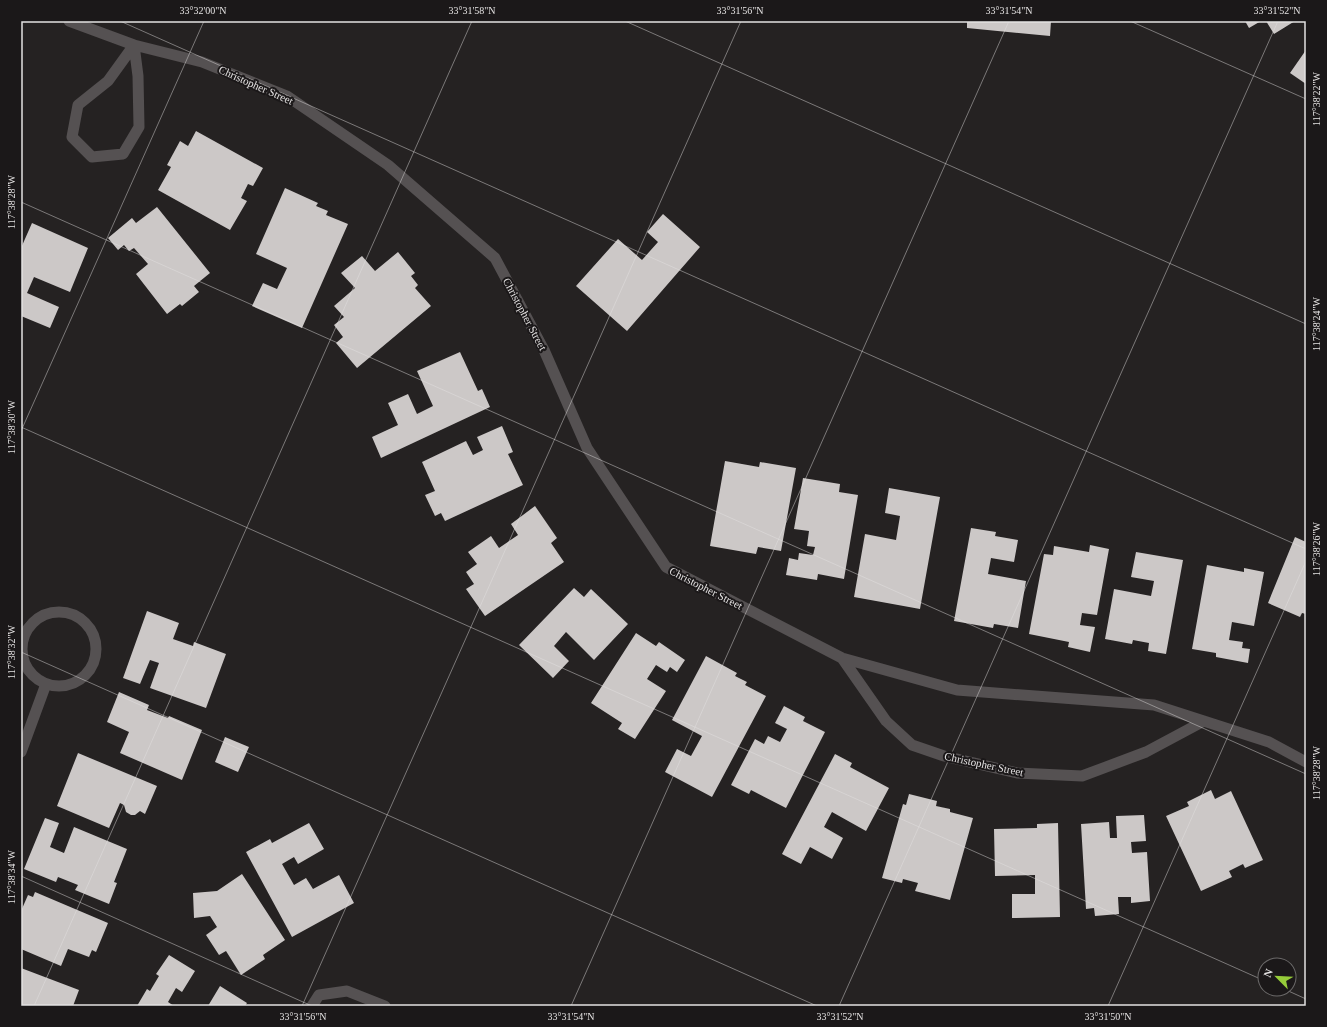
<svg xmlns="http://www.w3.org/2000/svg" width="1327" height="1027" viewBox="0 0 1327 1027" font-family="Georgia,serif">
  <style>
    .building { fill: #ccc8c7 }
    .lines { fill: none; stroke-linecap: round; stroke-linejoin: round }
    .minor { stroke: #555152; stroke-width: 11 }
    .ticks { fill: none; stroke: #e4e2e2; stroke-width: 1; stroke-opacity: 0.45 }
    .labels { text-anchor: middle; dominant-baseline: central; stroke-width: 4; stroke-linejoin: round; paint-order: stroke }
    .street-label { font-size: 11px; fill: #e4e2e2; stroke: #1b1819 }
    .neatline { fill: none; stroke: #e4e2e2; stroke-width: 1.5 }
    .ticks-label { font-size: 10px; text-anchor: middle; fill: #e4e2e2 }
  </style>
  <rect width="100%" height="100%" fill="#252222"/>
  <path class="building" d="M967,21H1051L1050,36L967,28Z
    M1245,21H1261L1249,28Z
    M1266,21H1295L1274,34Z
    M1306,50V84L1290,73Z
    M196,131L263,168L253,186L248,184L241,198L247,201L230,230L158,190L171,167L167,165L180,141L188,146Z
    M285,188L318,203L316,206L328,211L326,215L348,224L302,328L252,306L263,283L277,289L287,268L256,254Z
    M157,207L210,273L194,286L199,292L182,306L180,304L167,314L136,274L148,264L134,248L129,251L124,245L118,250L108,238L132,218L136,223Z
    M663,214L700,247L627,331L576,286L618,239L642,260L658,242L647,232Z
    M32,223L88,248L70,292L34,277L27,293L59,307L50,328L21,316V248Z
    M398,252L415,273L411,276L418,285L415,288L431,306L357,368L336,343L343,337L334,325L344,317L334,306L355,288L341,273L362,256L375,271Z
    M460,352L478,391L482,389L490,407L381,458L372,437L398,425L388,403L408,394L417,414L433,406L417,371Z
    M502,426L513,452L508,454L523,485L445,521L441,513L435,516L425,495L435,491L422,462L466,441L473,455L483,450L477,437Z
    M725,461L759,467L760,462L796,468L781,551L758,547L756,554L710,546Z
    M803,478L840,484L839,492L858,495L844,579L818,574L817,580L786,575L789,558L798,560L799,553L813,555L815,547L807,546L809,531L794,529Z
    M889,488L940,497L920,609L854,597L865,534L896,540L900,516L885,513Z
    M535,506L557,538L551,543L564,562L485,616L466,589L474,584L466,572L477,564L468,552L491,536L499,548L518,535L511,524Z
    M971,528L996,532L995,536L1018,540L1014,562L991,558L988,574L1026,581L1018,628L994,624L993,628L954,621Z
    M1295,537L1306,542V614L1302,613L1300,617L1268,603Z
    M1090,545L1109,549L1097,615L1082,613L1080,625L1095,627L1090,652L1068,647L1069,642L1029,634L1044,554L1053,555L1054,546L1089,552Z
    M1136,552L1183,560L1166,654L1148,651L1149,643L1133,640L1132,644L1105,639L1114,589L1151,596L1154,581L1131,577Z
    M1207,565L1244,572V568L1264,572L1254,626L1232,622L1229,640L1243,642L1242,648L1250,649L1248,663L1216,657V653L1192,649Z
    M574,588L584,597L591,589L628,624L594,660L566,632L554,646L569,661L553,678L519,645Z
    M147,611L179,623L173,639L193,646L194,642L226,654L206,708L150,688L159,663L150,660L140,684L123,678Z
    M636,633L656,646L659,642L685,660L677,672L670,667L667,672L656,665L647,679L666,691L635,739L618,729L622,723L591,703Z
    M706,656L737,673L735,676L747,682L745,685L766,696L712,797L665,772L677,749L691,756L702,736L672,720Z
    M119,692L149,705L147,710L168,718L169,716L202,730L182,780L120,753L129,732L107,722Z
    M784,706L805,717L803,721L825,732L786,808L751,790L749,794L731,785L755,739L764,744L768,736L780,742L787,729L775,723Z
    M225,737L249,747L238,772L215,762Z
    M78,753L157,786L145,814L140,811L135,815H131L126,812L124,805L120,803L109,828L57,806Z
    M835,754L852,763L850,767L889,788L866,831L832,812L824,827L843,838L832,859L810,847L801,864L782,854Z
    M1211,790L1215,799L1231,791L1263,860L1245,868L1243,864L1229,871L1232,877L1201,891L1166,816L1189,806L1187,802Z
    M909,794L937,801L936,806L950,809V812L973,818L950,900L915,891L918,883L903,879L902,883L882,878L903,804L906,805Z
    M1144,815L1146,841L1131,842L1132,853L1147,852L1150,901L1131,903V897H1118L1119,914L1095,916L1094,908L1086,909L1081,824L1109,822L1110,838H1117L1116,816Z
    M45,818L59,823L50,847L64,853L74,827L127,849L114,882L117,883L109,904L75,890L78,885L58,877L56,882L24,869Z
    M309,823L324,849L298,864L294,857L282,864L294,885L306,878L313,889L339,875L354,903L292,937L246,852L270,839L272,843Z
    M1058,823L1060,917L1012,918V894H1035V875L995,876L994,829L1037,828V824Z
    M242,874L285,940L263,955L265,959L241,975L226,951L219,955L206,935L217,927L210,916L194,918L193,893L217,891Z
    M35,892L108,923L96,952L92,950L89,957L68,949L61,966L21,949V911L28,895L33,897Z
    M169,955L195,971L182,992L176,988L168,1002L174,1006H137L147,989L150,991L159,976L156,974Z
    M21,968L79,990L73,1006H21Z
    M220,986L247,1003L245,1006H208Z"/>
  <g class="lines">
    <path class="minor" d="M69,21L134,45L202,62L287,96L388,165L495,258L544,350L587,448L666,567L842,658L957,690L1154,705L1269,742L1306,762
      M134,45L138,76L139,127L123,154L92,157L72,137L78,105L108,81Z
      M22 649a37 37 0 1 1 74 0a37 37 0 1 1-74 0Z
      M842,658L886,721L912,745L944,756L1017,773L1082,776L1146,752L1204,721
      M21,752L46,684
      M312,1006L319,995L347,991L385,1006"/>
  </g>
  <path class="ticks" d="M120,21L1306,549M625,21L1306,324M1130,21L1306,99M21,202L1306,774M21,427L1265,981M21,431L204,21M21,652L817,1006M21,876L312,1006M1284,989L1306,999M34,1006L472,21M302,1006L741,21M571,1006L1009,21M839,1006L1278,21M1108,1006L1306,561"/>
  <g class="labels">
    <g class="street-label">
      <text transform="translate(256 85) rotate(24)">Christopher Street</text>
      <text transform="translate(525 314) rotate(62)">Christopher Street</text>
      <text transform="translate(706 588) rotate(27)">Christopher Street</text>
      <text transform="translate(984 764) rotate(12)">Christopher Street</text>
    </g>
  </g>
  <rect width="1327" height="1027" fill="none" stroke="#1b1819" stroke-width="44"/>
  <g transform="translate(1277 977) rotate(294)"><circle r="19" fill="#1b1819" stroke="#6b6969"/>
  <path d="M0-3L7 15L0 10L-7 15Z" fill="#96cc3a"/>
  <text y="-6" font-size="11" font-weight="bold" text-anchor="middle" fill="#e4e2e2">N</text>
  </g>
  <rect x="22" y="22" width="1283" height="983" class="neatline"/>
  <g class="ticks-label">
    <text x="203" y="14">33°32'00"N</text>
    <text x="472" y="14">33°31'58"N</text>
    <text x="740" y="14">33°31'56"N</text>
    <text x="1009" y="14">33°31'54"N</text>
    <text x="1277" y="14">33°31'52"N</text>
    <text transform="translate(1316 99) rotate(-90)" y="4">117°38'22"W</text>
    <text transform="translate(11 202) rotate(-90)" y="4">117°38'28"W</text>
    <text transform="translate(1316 324) rotate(-90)" y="4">117°38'24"W</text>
    <text transform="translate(11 427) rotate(-90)" y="4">117°38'30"W</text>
    <text transform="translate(1316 549) rotate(-90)" y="4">117°38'26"W</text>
    <text transform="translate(11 652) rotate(-90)" y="4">117°38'32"W</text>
    <text transform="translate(1316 773) rotate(-90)" y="4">117°38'28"W</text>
    <text transform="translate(11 877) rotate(-90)" y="4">117°38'34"W</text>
    <text x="303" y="1020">33°31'56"N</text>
    <text x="571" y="1020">33°31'54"N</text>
    <text x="840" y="1020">33°31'52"N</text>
    <text x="1108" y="1020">33°31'50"N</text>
  </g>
</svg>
